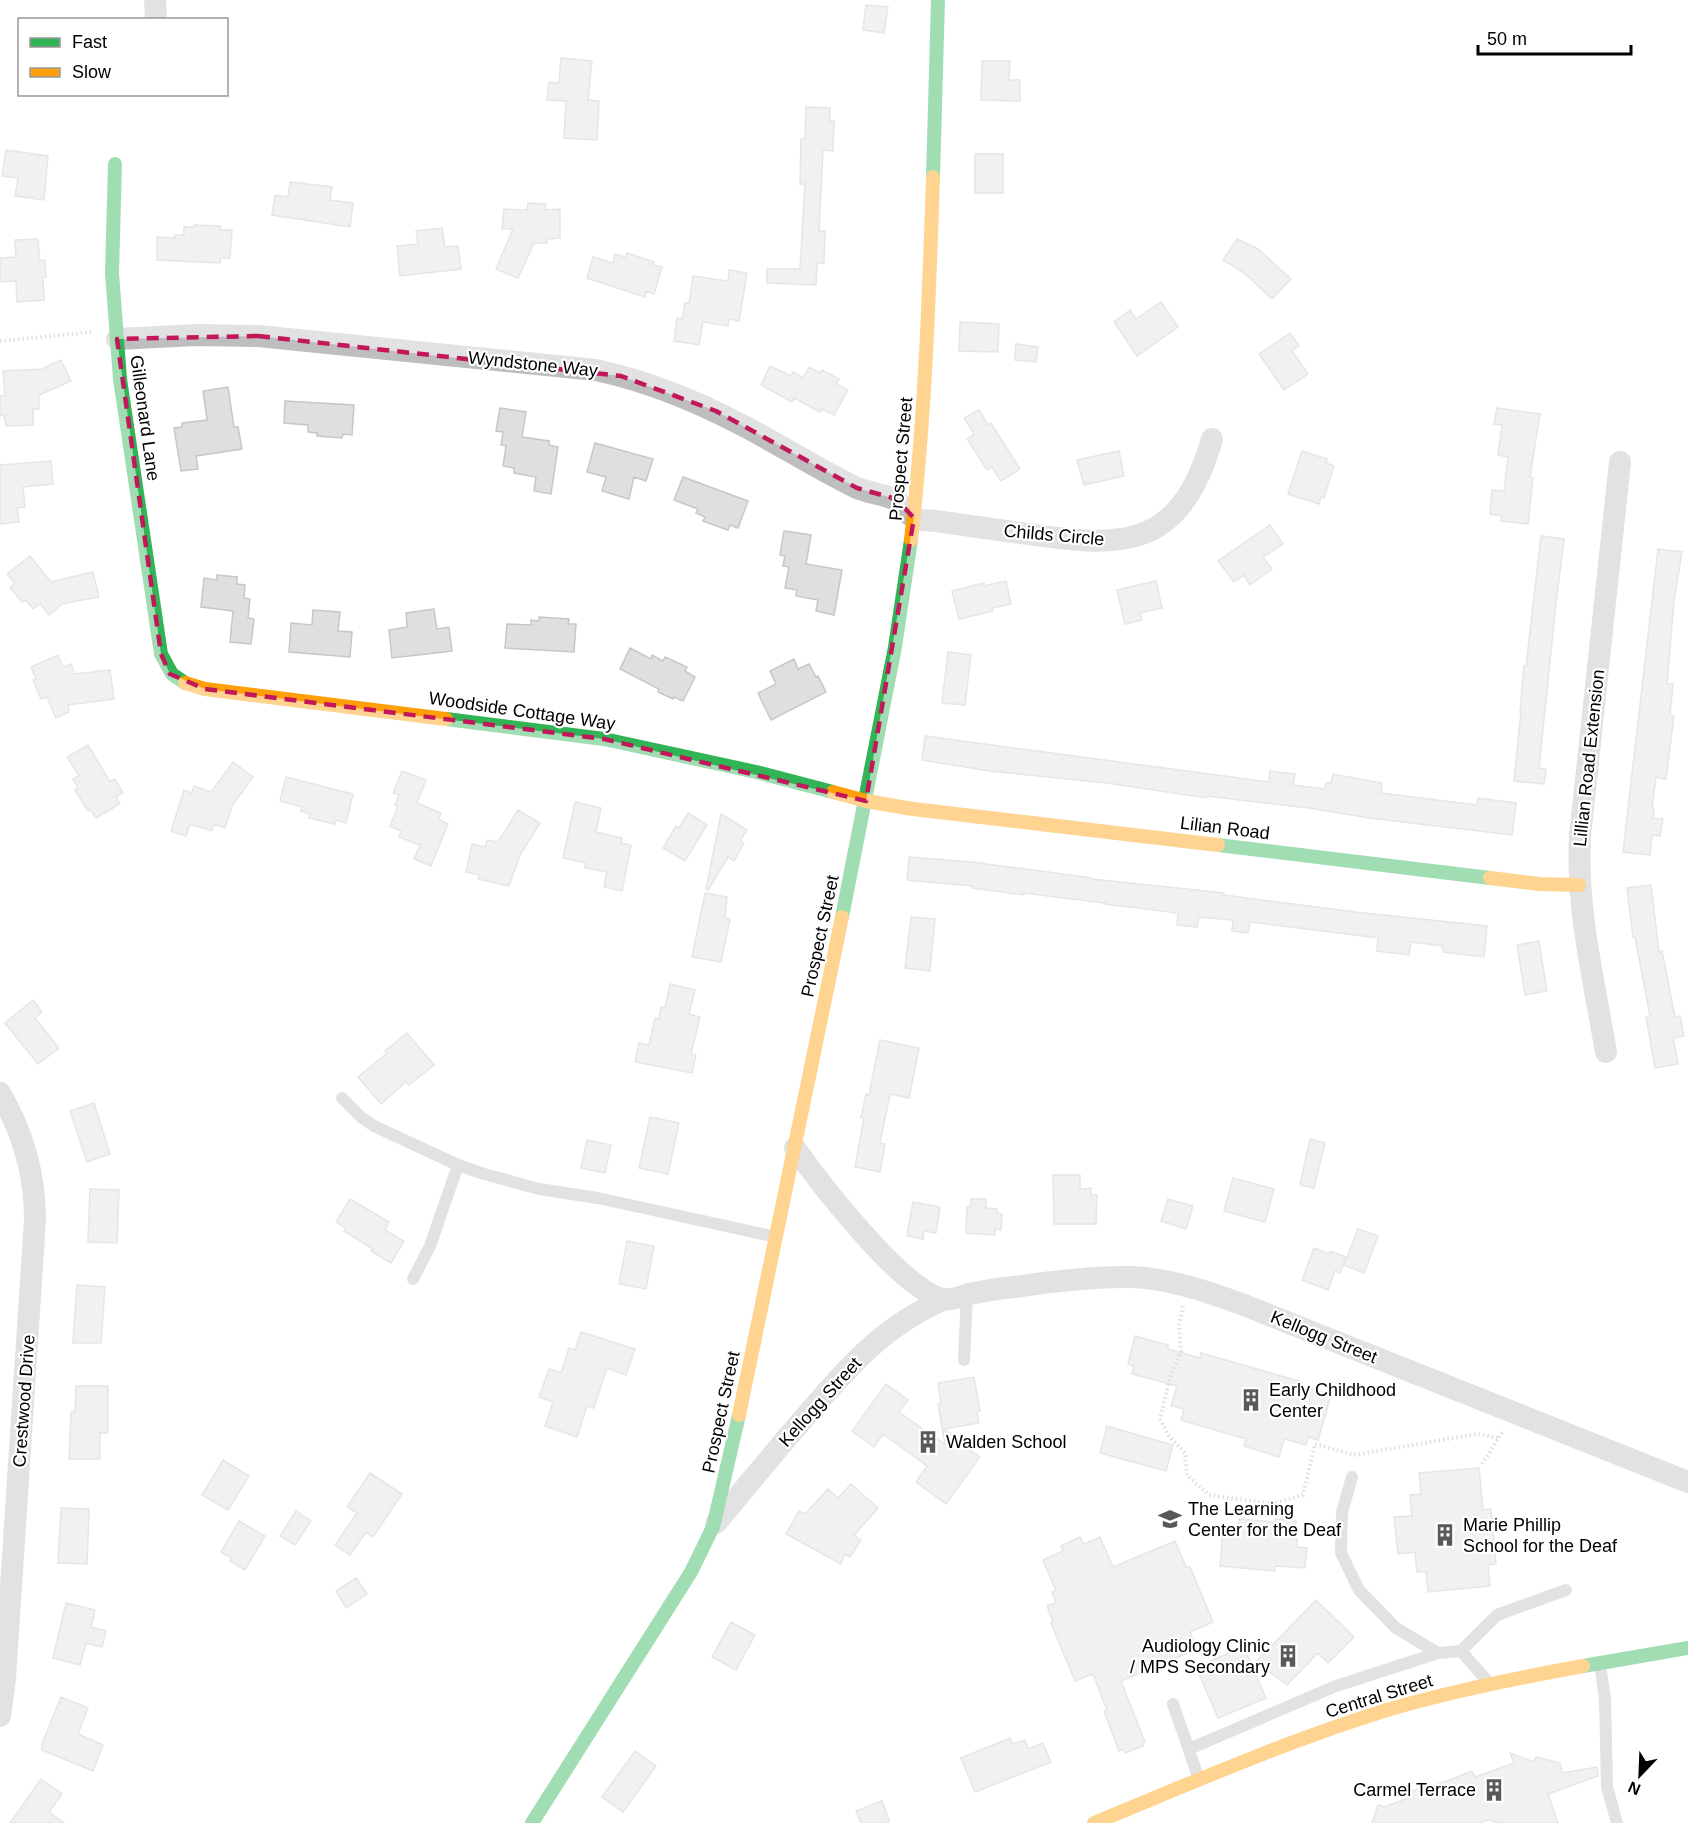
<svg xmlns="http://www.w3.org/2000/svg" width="1688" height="1823" viewBox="0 0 1688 1823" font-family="Arial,sans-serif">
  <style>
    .building { fill: #dfdfdf; stroke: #c7c7c7; stroke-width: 1.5 }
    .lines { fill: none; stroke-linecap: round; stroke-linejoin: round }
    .path { stroke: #b9b9b9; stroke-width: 4; stroke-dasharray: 1.5 3; stroke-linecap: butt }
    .lane { stroke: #bebebe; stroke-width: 12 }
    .street { stroke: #bebebe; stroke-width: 22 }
    .fast { stroke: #30b455; stroke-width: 14 }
    .slow { stroke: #ff9f0a; stroke-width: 14 }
    .marked { fill: none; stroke: #c2185b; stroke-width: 4.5; stroke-dasharray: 12 8; stroke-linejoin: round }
    .labels { text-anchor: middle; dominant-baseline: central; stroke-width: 4.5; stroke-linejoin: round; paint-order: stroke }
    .street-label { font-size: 18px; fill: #000; stroke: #fff }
    .poi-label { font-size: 18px; fill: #000; stroke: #fff; text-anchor: start }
  </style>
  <rect width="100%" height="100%" fill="#fff"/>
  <path class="building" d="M866,5L888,7L884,33L863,30Z
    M561,58L592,61L588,100L599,101L597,140L564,138L566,101L547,100L549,82L559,83Z
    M982,61H1010L1009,80H1020V101L981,100Z
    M806,107L830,108V121H834L833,151L823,150L819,231H825L824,263H817L816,285L767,283V269H800L805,184H800L801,139H805Z
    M6,150L48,156L44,200L15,196L18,178L2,176Z
    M975,154H1003V193H975Z
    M290,182L332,187L330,200L353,203L350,227L272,215L275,195L288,197Z
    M528,203L546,204L545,210L560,209V238L547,239V243H534L518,278L496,269L513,229H502L504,209L527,210Z
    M194,225L221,226L220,230H232L230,258H220V263L157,260V237L175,238V235H184V227H194Z
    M442,228L445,247L458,246L461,269L400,276L397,246L418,244L416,231Z
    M38,239L40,261L45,260L46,277H43L44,300L17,302L16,281L0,282V258L16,257L15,240Z
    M1237,239L1258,249L1291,279L1272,299L1243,272L1223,260Z
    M627,253L654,262L653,265L662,267L654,294L646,291L645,297L587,278L593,257L613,263L615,254L625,257Z
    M729,270L747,273L739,321L729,319L728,326L703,322L699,345L674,341L677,318L682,319L685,303H689L693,276L728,281Z
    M1161,302L1178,327L1137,356L1114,322L1130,310L1136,319Z
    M960,322L999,324L998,352L959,351Z
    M1290,333L1299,346L1292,351L1308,374L1284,390L1259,354Z
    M1016,344L1038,347L1036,362L1015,360Z
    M61,360L71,381L39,395V409H33V425L6,426L4,415L0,416V396L5,395L3,371L42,369Z
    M770,366L791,376L793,372L803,378L809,367L820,373L822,370L839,379L836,384L848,390L834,415L822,409L820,412L794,398L792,402L761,385Z
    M228,387L234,427H238L242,449L196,456L198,469L181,471L174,428L182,427V423L207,420L203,391Z
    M285,401L354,405L352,435L343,434L342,438L317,436V433L308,432V425L284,423Z
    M500,408L526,412L522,437L549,441V445L558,447L551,494L534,491L536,477L514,473V468L503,466L506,446L501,445L503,432L496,431Z
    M1497,408L1540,414L1530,477L1533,478L1528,524L1501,521L1502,516L1490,514L1492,490L1504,491L1508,457L1498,455L1502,425L1494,424Z
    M979,410L988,425L991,423L1020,469L1001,481L992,467L987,470L967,439L974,434L964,418Z
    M595,443L653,459L646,481L634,477L629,499L602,491L606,477L587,472Z
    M1119,451L1124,476L1084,485L1077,460Z
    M1302,451L1327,459L1326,463L1334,466L1324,498L1321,497L1319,504L1288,494Z
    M51,461L53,484L23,487L25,507L17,508L19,522L0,524V465Z
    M683,477L748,501L738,528L730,525L728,530L703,521L705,517L696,513L698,509L674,500Z
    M1270,525L1283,544L1263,557L1272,569L1250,585L1244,575L1234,582L1218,561Z
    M784,531L811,535L806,564L842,570L834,615L816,611L818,600L796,596L797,590L785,588L789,567L783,566L785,556L780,555Z
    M1541,536L1564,539L1556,603L1539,768L1546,769L1544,784L1514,781L1521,712H1520L1524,666H1526Z
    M1658,549L1682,552L1674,601L1667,684H1673L1670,715L1674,716L1666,779L1656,777L1652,808H1654L1653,818L1663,819L1660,836L1652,835L1650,855L1623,852Z
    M30,556L51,582L93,572L99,597L62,604L49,615L40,604L33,609L26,600L22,602L10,587L15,583L7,574Z
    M217,575L237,577V584L245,585L244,598L250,599L248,618L254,619L251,644L230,642L233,611L201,607L204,578L217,580Z
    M1006,581L1011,604L992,608L993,611L959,619L952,591L984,583V586Z
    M1156,581L1162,608L1140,613L1142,620L1125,624L1117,590Z
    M434,609L437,629L449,627L452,651L392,658L389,630L407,627L406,613Z
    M313,610L340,612L338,631L352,632L350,657L289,652L291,623L312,625Z
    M539,617L569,619L568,624H576L574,652L505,648L507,624L531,625V620L539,621Z
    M630,648L651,659L652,655L663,661L665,657L687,667L685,671L695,677L683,701L674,697L673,699L658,692L659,689L620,669Z
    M948,652L971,655L965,705L942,703Z
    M58,655L63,667L71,664L75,674L110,670L114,699L68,705L69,712L56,718L47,697L41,699L33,680L36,679L31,667Z
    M794,659L798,669L809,664L816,677L818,676L826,692L771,720L758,693L776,684L770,671Z
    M925,736L1269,782L1270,771L1295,774L1293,785L1325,789L1326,783H1331L1333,774L1382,783L1381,793L1477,805L1478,798L1516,803L1512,835L1369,818L1309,808L1206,796V798L1107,783L990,771L922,760Z
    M88,745L110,782L115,779L123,793L116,797L120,804L96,818L90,809L88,811L75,790L78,788L73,779L79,776L67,757Z
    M233,762L253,777L232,806L225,828L214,824L212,831L190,824L186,836L171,831L184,790L192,793L194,786L211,792Z
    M402,771L426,780L417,803L441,813L439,819L448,824L431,866L414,859L420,845L399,837L401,831L390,826L398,806L395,805L399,795L393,793Z
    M286,777L353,794L346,823L336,820L335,824L309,818L310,814L301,811L302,807L280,801Z
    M575,802L601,808L596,832L622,838L621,843L631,845L622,891L604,887L607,872L585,868L586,863L563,858Z
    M518,810L540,823L520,855L509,886L478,879L479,875L466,872L472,844L485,847L487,840L498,842Z
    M688,813L707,825L685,861L663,848L676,826L679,828Z
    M721,814L747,830L740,841L744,843L734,861L728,857L708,890L706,889Z
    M909,857L972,862L1092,878V879L1224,893V895L1355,912L1487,926L1484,957L1443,952V946L1411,942L1409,955L1377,951L1378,938L1250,922L1248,933L1232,931L1233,920L1199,917L1197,927L1177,925L1178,914L1170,912L1104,904L1105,903L1024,893V895L972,888L973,886L907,880Z
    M1651,885L1659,952L1662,951L1675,1017L1680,1016L1684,1036L1673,1038L1678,1064L1655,1068L1646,1017L1650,1016L1635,937H1633L1627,888Z
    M705,893L727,897L725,918L730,919L721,962L692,957Z
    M911,917L935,919L930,971L905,968Z
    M1539,941L1547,991L1525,995L1517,945Z
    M670,984L695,990L689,1014L700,1017L691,1054L696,1055L692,1073L635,1062L639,1043L649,1045L655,1018L659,1019L661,1007L665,1008Z
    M33,1000L42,1012L35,1018L59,1048L38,1064L5,1023Z
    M407,1033L434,1065L409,1085L406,1082L381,1104L358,1077L387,1053L385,1051Z
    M880,1040L919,1048L909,1098L890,1094L880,1143L885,1144L880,1172L855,1167L864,1118H861L866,1094L869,1095Z
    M94,1103L110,1154L87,1162L70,1111Z
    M650,1117L679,1123L668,1174L639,1168Z
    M1310,1139L1325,1143L1314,1188L1300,1185Z
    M587,1140L611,1145L605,1173L581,1168Z
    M1053,1175H1080V1189L1091,1188V1195H1097L1096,1224H1054Z
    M1233,1178L1274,1189L1265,1222L1224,1211Z
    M90,1189L119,1190L117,1243L88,1242Z
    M350,1199L389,1222L385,1230L404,1241L391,1263L371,1251L373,1249L344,1231L346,1228L336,1222Z
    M971,1199H986V1208L997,1209V1213L1002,1214L1001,1230L995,1229V1235L966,1233L967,1207H970Z
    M1168,1199L1193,1206L1186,1229L1161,1221Z
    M913,1202L940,1207L936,1233L924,1231L923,1239L907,1236Z
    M1358,1229L1378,1236L1364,1273L1344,1265Z
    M627,1241L654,1246L646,1289L619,1284Z
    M1314,1248L1329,1254L1330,1251L1346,1257L1340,1273L1335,1271L1328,1290L1302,1280Z
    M77,1285L105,1287L101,1343H73Z
    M581,1332L635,1349L626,1375L607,1368L594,1408L587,1406L577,1437L545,1426L553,1402L539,1397L549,1369L561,1373L569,1348L575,1350Z
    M1135,1336L1168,1345V1349L1200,1358L1201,1353L1302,1382L1301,1386L1331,1395L1318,1440L1308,1437L1306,1445L1284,1439L1279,1457L1244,1446L1246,1439L1181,1420L1184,1409L1171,1406L1177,1386L1132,1374L1134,1366L1128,1364Z
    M974,1377L980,1411L977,1412L979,1423L944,1429L972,1448L970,1450L980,1457L946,1504L916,1482L927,1466L883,1434L874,1447L852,1431L886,1384L908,1400L899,1412L945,1444L938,1404L941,1403L938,1383Z
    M76,1386H108V1427L107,1433H100V1459H69L71,1412H75Z
    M1107,1426L1173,1445L1166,1471L1100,1453Z
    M223,1460L249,1476L228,1510L202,1495Z
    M1479,1468L1483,1510L1491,1509L1496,1564L1488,1565L1490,1586L1428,1592L1426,1572H1417L1415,1552L1398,1554L1394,1517L1412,1516L1410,1495L1421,1494L1419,1473Z
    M370,1473L402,1494L373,1537L366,1532L350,1555L335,1545L357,1513L347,1507Z
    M851,1484L878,1508L854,1535L861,1540L850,1557L845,1554L841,1564L786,1534L799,1511L805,1514L828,1489L838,1498Z
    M61,1508L89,1509L87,1564L58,1563Z
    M296,1511L311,1521L295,1545L280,1536Z
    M1239,1519L1275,1522V1519L1296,1521L1294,1538L1297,1539V1547L1307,1548L1305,1568L1275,1566V1571L1220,1566L1223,1530L1238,1532Z
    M239,1521L265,1536L245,1570L230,1561L232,1558L221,1552Z
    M1080,1537L1084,1544L1100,1537L1113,1567L1175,1541L1186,1567H1190L1213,1622L1190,1632L1197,1649L1121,1681L1145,1742L1142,1743L1143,1746L1125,1753L1123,1749L1119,1751L1104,1711L1107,1710L1093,1674L1075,1681L1051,1623L1053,1622L1047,1606L1056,1603L1052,1592L1056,1591L1043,1560L1063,1551L1061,1546Z
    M356,1578L367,1594L346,1608L336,1591Z
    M1316,1600L1354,1637L1328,1663L1318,1653L1287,1685L1256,1662Z
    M66,1603L95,1610L91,1627L106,1631L102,1647L86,1643L80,1665L53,1658Z
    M731,1622L755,1635L736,1670L712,1657Z
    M1244,1647L1266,1698L1218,1718L1196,1667Z
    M61,1697L88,1708L78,1734L103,1745L93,1771L42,1750V1744Z
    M1010,1738L1012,1744L1025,1740L1028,1749L1043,1743L1051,1762L975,1792L961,1758Z
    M635,1751L656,1766L623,1812L602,1797Z
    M1510,1753L1534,1762L1536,1757L1560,1763L1562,1773L1597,1767L1598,1776L1548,1794L1558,1823H1500L1488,1820L1480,1823H1372L1378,1805L1384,1807L1408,1798L1406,1793L1420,1788L1421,1791L1472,1771L1475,1777L1514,1763Z
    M41,1779L62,1794L49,1812L64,1823H10Z
    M882,1801L890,1823H861L856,1811Z"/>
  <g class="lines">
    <path class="path" d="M0,341L92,332
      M1183,1306L1179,1325L1181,1352L1170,1378L1160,1419L1169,1436L1185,1453L1187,1475L1209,1495L1274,1504L1303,1495L1315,1444L1354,1455L1477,1434L1498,1438
      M1482,1464L1503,1431"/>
    <path class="lane" d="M342,1098L361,1117L374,1126L458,1165L484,1174L539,1189L598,1198L776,1237
      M413,1279L430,1246L458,1165
      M964,1360L967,1294
      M1352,1477L1342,1512L1341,1553L1359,1590L1396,1628L1438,1653
      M1461,1651L1488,1682
      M1600,1664L1605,1699L1607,1787L1617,1823
      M1173,1704L1199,1779
      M1189,1749L1336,1686L1438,1653L1461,1651L1497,1615L1566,1590"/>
    <path class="street" d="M155,0L156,18
      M117,339L196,335L258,336L596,370C647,381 694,400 740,424C779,444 816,468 855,487C868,493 882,494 894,499C902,503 906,514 914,518C919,521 930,520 936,521C957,524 978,527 999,530C1105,544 1176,565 1212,439
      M1606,1052C1594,981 1576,908 1580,836L1620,462
      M0,1093C23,1132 35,1174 35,1220L5,1678L0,1716
      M795,1148C819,1182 904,1293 944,1299C953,1301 966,1294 975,1293C988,1290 1002,1288 1015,1287C1054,1281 1094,1276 1133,1277C1171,1279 1209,1292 1244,1305L1688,1482
      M716,1523C744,1490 771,1456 799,1424C844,1372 880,1327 945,1299"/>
    <path class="fast" d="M115,164L112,273L120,379L161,654L172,674L185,683
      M933,177L938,0
      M446,719L604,739L756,772L833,792
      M1218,845L1490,878
      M842,917L895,647L911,540
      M1583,1666L1688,1648
      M532,1823L691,1572L713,1527L739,1415"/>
    <path class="slow" d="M911,540C925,419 929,298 933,177
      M185,683L205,689L446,719
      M833,792L866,801L913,809L1218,845
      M1490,878L1539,884L1579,885
      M739,1415L842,917
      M1094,1823C1191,1783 1287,1741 1387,1710C1451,1691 1517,1678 1583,1666"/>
  </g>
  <path d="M0 0H1688V1823H0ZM258,336L621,376L716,411L857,488L896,499L914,518L866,801L604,739L205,689L170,674L161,654L117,339Z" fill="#fff" fill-opacity=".55" fill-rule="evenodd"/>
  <path class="marked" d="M258,336L621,376L716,411L857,488L896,499L914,518L866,801L604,739L205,689L170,674L161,654L117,339Z"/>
  <defs>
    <g id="building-bare" transform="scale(1.8)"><path d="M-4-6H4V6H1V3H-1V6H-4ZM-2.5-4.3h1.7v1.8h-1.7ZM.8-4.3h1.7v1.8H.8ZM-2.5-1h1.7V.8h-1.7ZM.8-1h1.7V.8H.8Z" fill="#595959" stroke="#fff" stroke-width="2.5" paint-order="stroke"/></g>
    <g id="school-bare" transform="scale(1.8)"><path d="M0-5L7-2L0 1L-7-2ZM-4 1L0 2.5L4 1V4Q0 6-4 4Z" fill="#595959" stroke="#fff" stroke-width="2.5" paint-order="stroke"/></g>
  </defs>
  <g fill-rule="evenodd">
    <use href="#building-bare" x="1251" y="1400"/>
    <use href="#building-bare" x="928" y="1442"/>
    <use href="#school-bare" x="1170" y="1519"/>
    <use href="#building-bare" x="1445" y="1535"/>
    <use href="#building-bare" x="1288" y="1656"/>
    <use href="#building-bare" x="1494" y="1790"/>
  </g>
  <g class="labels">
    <g class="street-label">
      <text transform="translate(533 364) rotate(6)">Wyndstone Way</text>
      <text transform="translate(145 418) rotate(82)">Gilleonard Lane</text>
      <text transform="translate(901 459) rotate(-85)">Prospect Street</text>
      <text transform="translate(1054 535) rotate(5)">Childs Circle</text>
      <text transform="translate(522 711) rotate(8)">Woodside Cottage Way</text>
      <text transform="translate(1589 758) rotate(-84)">Lillian Road Extension</text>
      <text transform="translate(1225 828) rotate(7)">Lilian Road</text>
      <text transform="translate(820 936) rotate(-78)">Prospect Street</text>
      <text transform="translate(1324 1337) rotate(22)">Kellogg Street</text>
      <text transform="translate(24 1401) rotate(-86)">Crestwood Drive</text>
      <text transform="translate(820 1402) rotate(-48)">Kellogg Street</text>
      <text transform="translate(721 1412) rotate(-78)">Prospect Street</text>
      <text transform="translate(1379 1696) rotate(-17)">Central Street</text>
    </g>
    <g class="poi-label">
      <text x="1269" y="1390">Early Childhood<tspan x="1269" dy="21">Center</tspan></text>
      <text x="946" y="1442">Walden School</text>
      <text x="1188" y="1509">The Learning<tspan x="1188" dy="21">Center for the Deaf</tspan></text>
      <text x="1463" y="1525">Marie Phillip<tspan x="1463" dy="21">School for the Deaf</tspan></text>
      <text x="1270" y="1646" text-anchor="end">Audiology Clinic<tspan x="1270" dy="21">/ MPS Secondary</tspan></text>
      <text x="1476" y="1790" text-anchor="end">Carmel Terrace</text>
    </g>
  </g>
  <rect x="18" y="18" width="210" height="78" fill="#ffffff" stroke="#999999" stroke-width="1.5"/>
  <rect x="30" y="38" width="30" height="9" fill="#30b455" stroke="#999999" stroke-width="1.5"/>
  <text x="72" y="48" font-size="18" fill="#000000">Fast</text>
  <rect x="30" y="68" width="30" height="9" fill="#ff9f0a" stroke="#999999" stroke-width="1.5"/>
  <text x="72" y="78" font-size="18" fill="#000000">Slow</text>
  <g transform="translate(1640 1775) rotate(203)" stroke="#ffffff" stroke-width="4.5" paint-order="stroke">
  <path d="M0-4.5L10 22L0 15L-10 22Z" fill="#000000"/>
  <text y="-9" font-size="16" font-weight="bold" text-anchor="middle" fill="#000000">N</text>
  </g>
  <path d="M1478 45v9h153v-9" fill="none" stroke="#000000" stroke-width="3"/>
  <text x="1487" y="45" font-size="18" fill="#000000" stroke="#ffffff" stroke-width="4.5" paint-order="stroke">50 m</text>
</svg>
